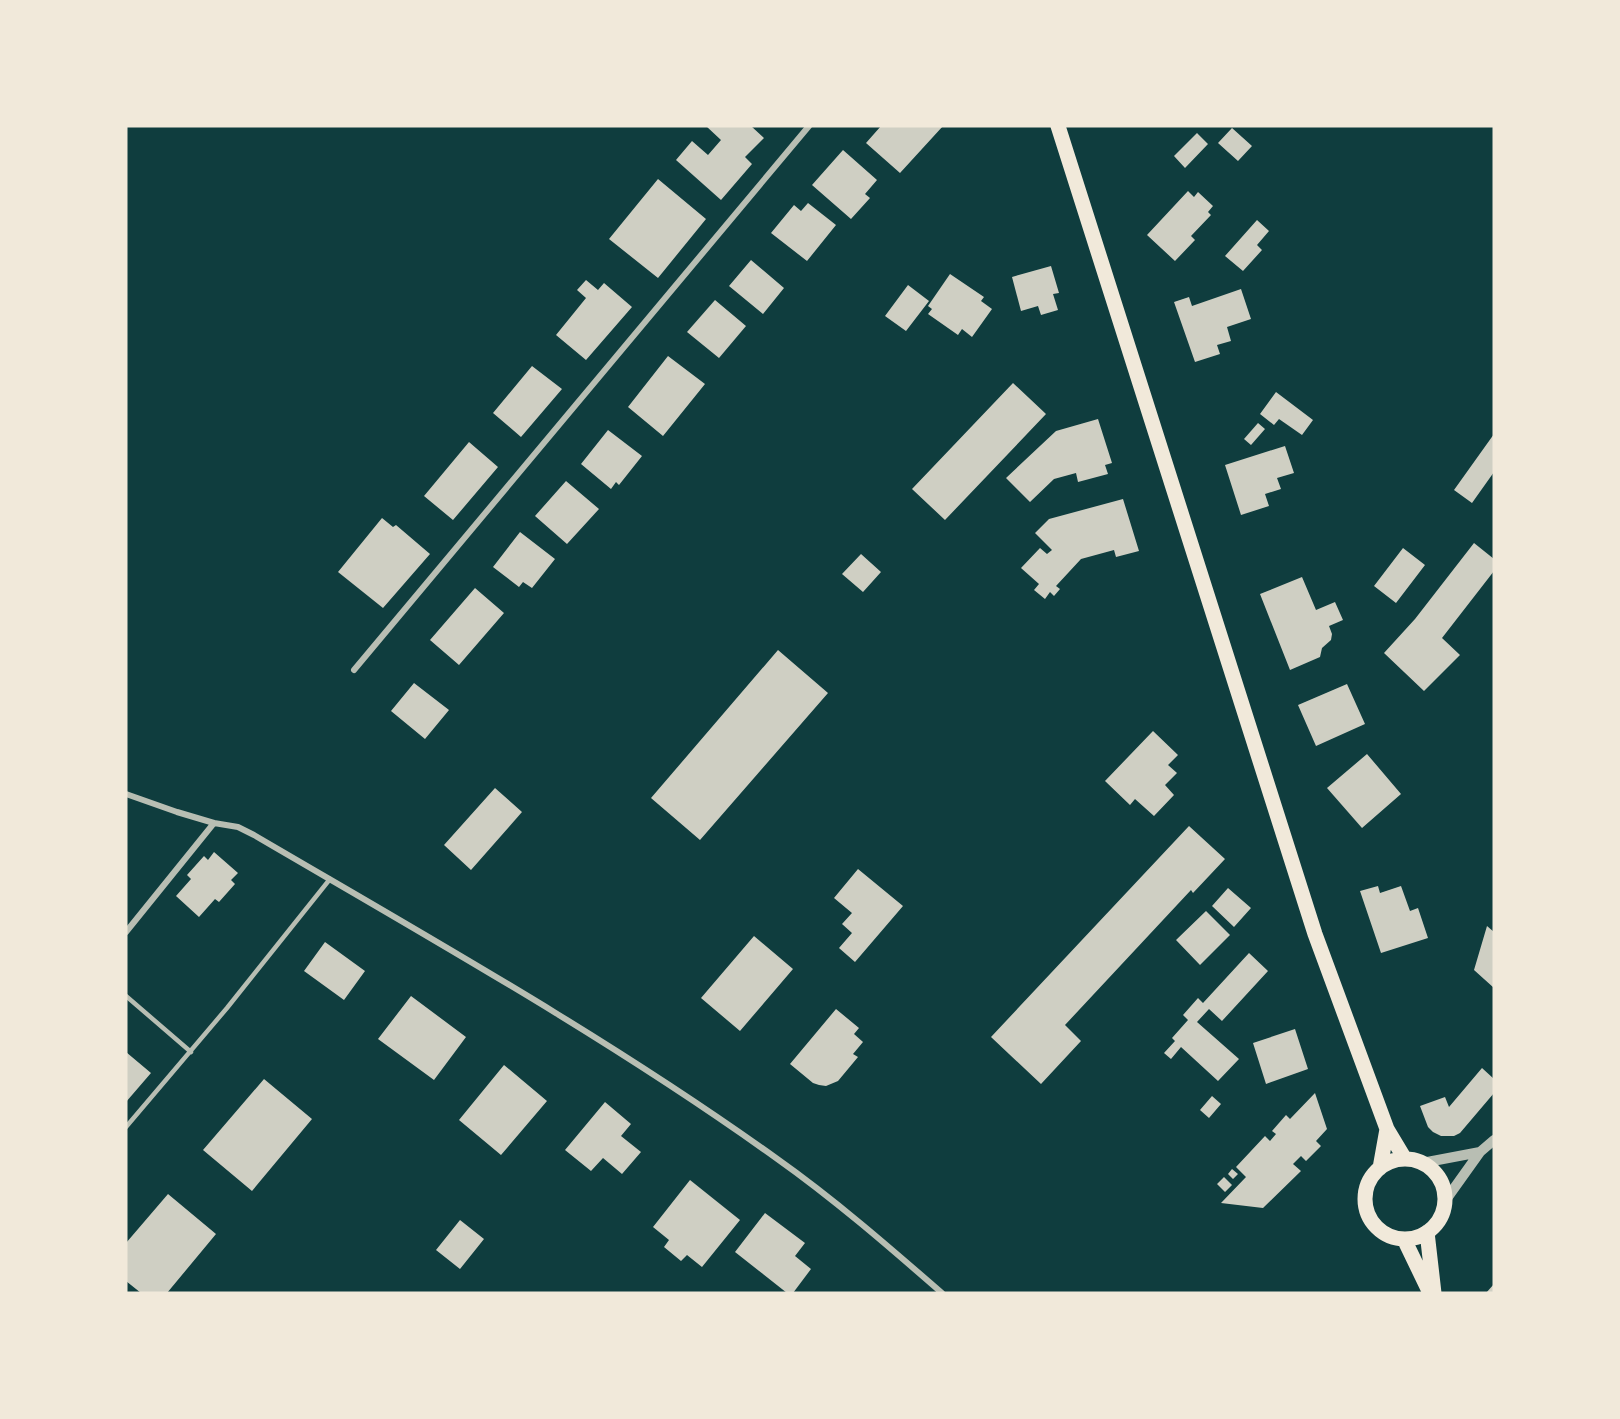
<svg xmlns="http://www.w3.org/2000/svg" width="1620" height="1419" viewBox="0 0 1620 1419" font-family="'Noto Sans',sans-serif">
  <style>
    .building { fill: #cfcfc3 }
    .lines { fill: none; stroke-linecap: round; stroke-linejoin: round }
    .service { stroke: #b8beb3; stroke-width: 4.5 }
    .minor { stroke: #b8beb3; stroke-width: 6 }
    .tertiary { stroke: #b8beb3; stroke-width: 10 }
    .primary { stroke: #f1e9da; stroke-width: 15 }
  </style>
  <rect width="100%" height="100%" fill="#0f3d3e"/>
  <path class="building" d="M706,126H751L764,138L745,157L752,164L721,200L676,160L692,141L708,155L721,140Z
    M881,126H943L900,173L866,143Z
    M1232,128L1252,146L1238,161L1218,143Z
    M1197,133L1208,144L1185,168L1174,156Z
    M843,150L877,180L865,194L870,198L851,219L812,185Z
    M658,179L706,219L658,278L609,239Z
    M1188,191L1194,197L1198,192L1213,206L1208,212L1211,215L1191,236L1195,240L1175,261L1147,235Z
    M808,203L836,225L807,261L771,233L794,205L801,211Z
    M1257,220L1269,231L1257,245L1262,250L1243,271L1225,256Z
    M751,260L784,288L763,314L729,286Z
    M1051,266L1059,293L1053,294L1058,310L1041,315L1038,306L1021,311L1012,277Z
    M950,274L984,297L981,301L992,309L972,337L962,329L958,335L928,314L932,309L928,306Z
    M586,280L598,290L604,283L632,307L586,360L556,335L586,298L577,290Z
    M908,285L929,301L906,331L885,316Z
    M1241,289L1251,319L1227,327L1231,341L1217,345L1220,354L1195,362L1174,302L1189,297L1192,306Z
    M715,300L746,326L719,358L687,332Z
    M668,356L705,384L663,436L628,407Z
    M532,366L562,389L521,437L493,413Z
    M1013,383L1046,414L945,520L912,489Z
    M1276,392L1313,420L1302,435L1279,419L1274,425L1260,414Z
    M1098,419L1112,463L1105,465L1108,474L1078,482L1076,473L1054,479L1030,502L1006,478L1056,431Z
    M1258,423L1265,429L1251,445L1244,439Z
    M608,430L642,456L619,485L616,482L611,489L581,464Z
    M1494,434V472L1472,503L1454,490Z
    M469,442L498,467L453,520L424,496Z
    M1285,446L1294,473L1277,478L1281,489L1265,494L1269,506L1241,515L1225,465Z
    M566,481L599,509L567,544L535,516Z
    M1123,499L1139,551L1116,557L1114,550L1081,559L1056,586L1060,589L1054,596L1050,592L1045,599L1034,590L1039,584L1021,568L1040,548L1047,554L1052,550L1035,533L1049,519Z
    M382,518L393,527L396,525L430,554L383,608L338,572Z
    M520,532L555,559L532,588L523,582L519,587L493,567Z
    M1474,543L1494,559V571L1442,638L1460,655L1424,691L1384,653L1415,619Z
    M1403,548L1425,565L1396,603L1374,586Z
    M861,554L881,572L863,592L842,574Z
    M1302,577L1316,610L1335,602L1343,620L1329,626L1332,634L1331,640L1322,648L1320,657L1290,670L1260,594Z
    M475,588L504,613L459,665L430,640Z
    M778,650L828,693L700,840L651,798Z
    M414,683L449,710L425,739L391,711Z
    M1347,684L1365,724L1316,746L1298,705Z
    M1153,731L1178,755L1168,765L1177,773L1165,785L1174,795L1154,816L1135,799L1130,805L1105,781Z
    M1367,754L1401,794L1362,828L1327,788Z
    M495,788L522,812L471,870L444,845Z
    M1189,826L1225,859L1193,893L1191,890L1065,1025L1081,1041L1041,1084L991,1037Z
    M214,852L238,873L231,880L235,884L219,902L215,899L199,917L176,896L191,879L187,875L204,856L208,860Z
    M858,869L903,906L855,962L839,948L852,933L842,924L852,913L834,898Z
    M1378,886L1380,893L1401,886L1410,911L1418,908L1428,938L1381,953L1360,891Z
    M1228,888L1251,908L1234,927L1212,906Z
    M1206,911L1230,935L1200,965L1176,940Z
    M1487,926L1494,932V988L1474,970Z
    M754,936L793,969L740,1031L701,998Z
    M325,942L365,971L344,1000L304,971Z
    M1249,953L1268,971L1222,1021L1209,1009L1197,1022L1239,1059L1218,1081L1181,1047L1171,1059L1164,1053L1175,1041L1172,1038L1188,1020L1183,1015L1198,998L1203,1003Z
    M411,996L466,1037L434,1080L378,1039Z
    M836,1009L859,1028L854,1034L863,1042L853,1054L858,1057L838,1081L826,1086L819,1085L813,1083L790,1064Z
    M1295,1029L1308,1069L1266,1084L1253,1043Z
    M126,1052L151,1073L126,1102Z
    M504,1065L547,1101L501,1155L459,1120Z
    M1482,1068L1494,1079V1093L1460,1133L1454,1136H1441L1433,1132L1428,1127L1420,1106L1445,1097L1449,1107Z
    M264,1079L312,1119L252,1191L203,1150Z
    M1315,1093L1327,1129L1316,1141L1321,1146L1306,1161L1301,1156L1293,1164L1301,1171L1263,1208L1221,1203L1246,1177L1236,1167L1265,1136L1270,1141L1276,1134L1272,1131L1286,1115L1290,1119Z
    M1212,1096L1221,1104L1209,1118L1200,1110Z
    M605,1102L631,1124L621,1136L641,1152L622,1174L603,1158L591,1171L565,1150Z
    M1232,1169L1238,1174L1233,1179L1228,1174Z
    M1224,1177L1232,1185L1225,1192L1217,1184Z
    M690,1180L740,1220L702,1267L687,1255L681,1261L664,1247L669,1240L653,1227Z
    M168,1194L216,1234L167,1293H141L126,1281V1243Z
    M765,1213L805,1243L795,1256L811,1269L793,1293H787L735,1252Z
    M460,1220L484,1239L460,1269L436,1250Z
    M1494,1284V1293H1486Z"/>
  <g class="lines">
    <path class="service" d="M126,996L191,1052
      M126,1127L227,1008L330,879"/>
    <path class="minor" d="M354,670L809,126
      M126,794L177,812L214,823L238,827L254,835C430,938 610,1039 776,1158C834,1199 888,1246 942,1293
      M126,932L214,823"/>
    <path class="tertiary" d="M1422,1163L1480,1152
      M1445,1201L1480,1152L1494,1140"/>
    <path class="primary" d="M1058,126L1315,934L1387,1129L1405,1159
      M1365 1199a40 40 0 1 1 80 0a40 40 0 1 1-80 0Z
      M1380,1168L1387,1129
      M1427,1232L1434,1293
      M1404,1239L1430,1293"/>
  </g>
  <rect width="1620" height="1419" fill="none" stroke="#f1e9da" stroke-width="255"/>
</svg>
